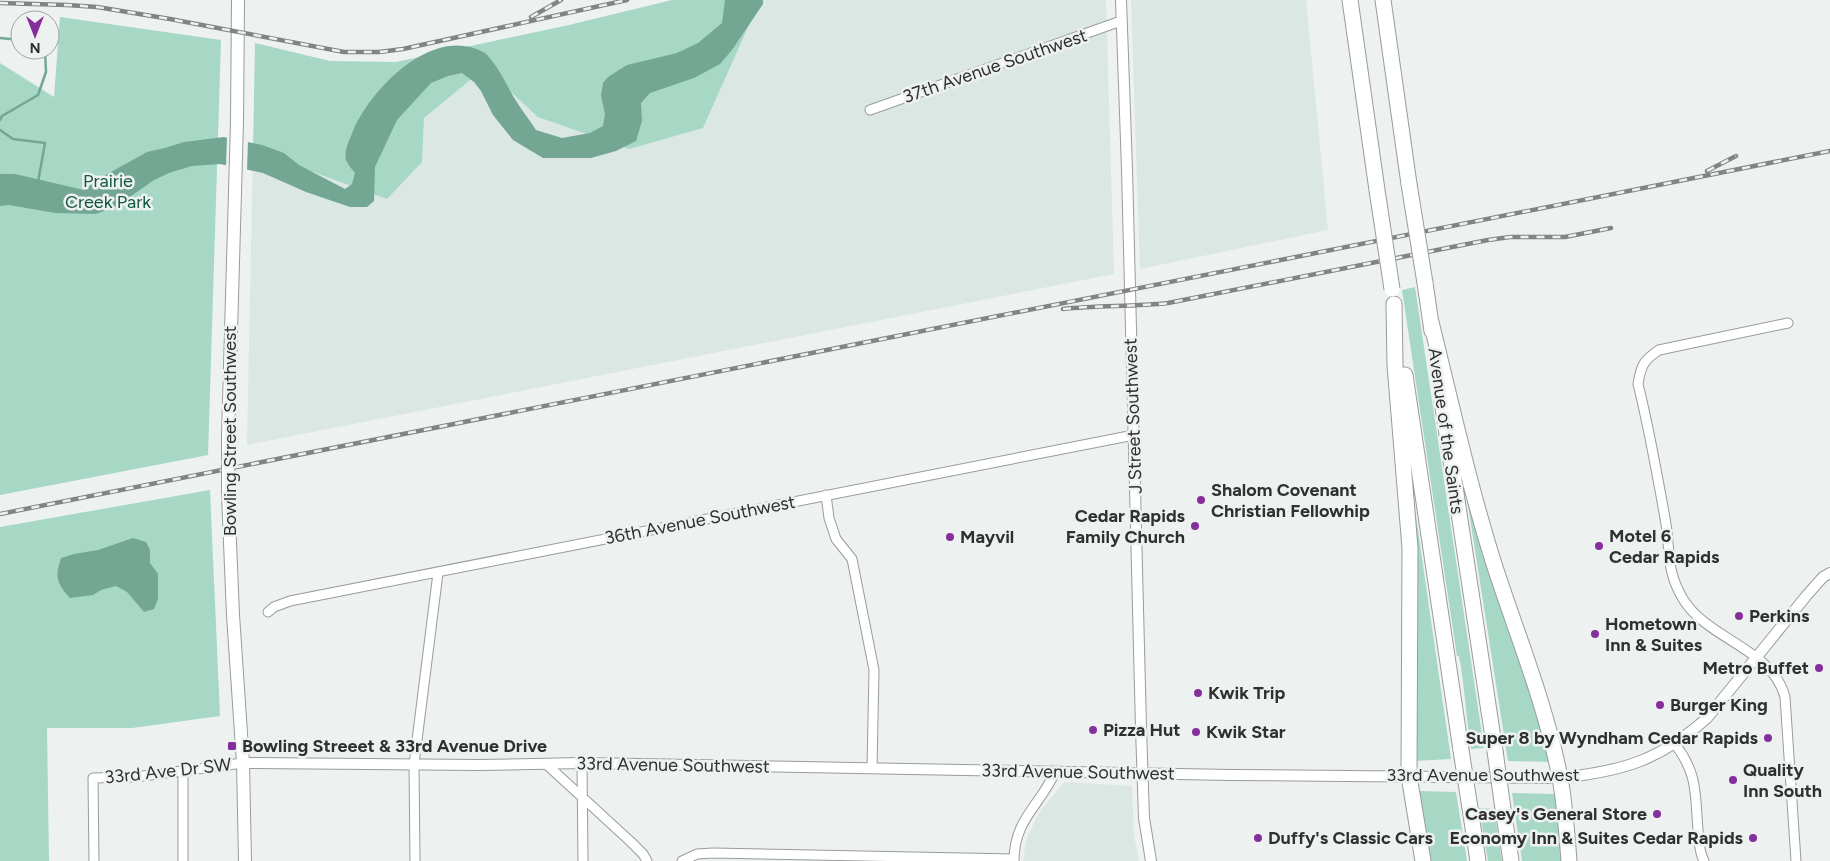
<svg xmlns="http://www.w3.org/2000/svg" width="1830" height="861" viewBox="0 0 1830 861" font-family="Figtree,sans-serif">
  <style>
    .built { fill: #dbe7e2 }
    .green { fill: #a6d8c5 }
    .water { fill: #73a794 }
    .pier { fill: #edf1ef }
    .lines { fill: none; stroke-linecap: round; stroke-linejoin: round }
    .stream { stroke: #73a794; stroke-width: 2.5 }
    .minor-casing { stroke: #989c9a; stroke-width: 11 }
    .tertiary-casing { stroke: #989c9a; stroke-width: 12 }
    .secondary-casing { stroke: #989c9a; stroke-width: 14 }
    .motorway-casing { stroke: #989c9a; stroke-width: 17 }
    .minor { stroke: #fff; stroke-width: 9 }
    .tertiary { stroke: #fff; stroke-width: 10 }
    .secondary { stroke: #fff; stroke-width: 12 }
    .motorway { stroke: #fff; stroke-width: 15 }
    .rail-casing { stroke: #828483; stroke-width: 4.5 }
    .rail { stroke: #edf1ef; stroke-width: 2.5; stroke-dasharray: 8; stroke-linecap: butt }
    .secondary-bridge-casing { stroke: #989c9a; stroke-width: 14; stroke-linecap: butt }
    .motorway-bridge-casing { stroke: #989c9a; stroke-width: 17; stroke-linecap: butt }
    .secondary-bridge { stroke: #fff; stroke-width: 12 }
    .motorway-bridge { stroke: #fff; stroke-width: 15 }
    .poi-dot { fill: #862e9b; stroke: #edf1ef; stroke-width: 2 }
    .labels { text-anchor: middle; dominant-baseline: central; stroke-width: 5; stroke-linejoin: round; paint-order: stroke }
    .street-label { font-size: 18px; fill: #2f3030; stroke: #edf1ef }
    .park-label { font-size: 18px; fill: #135844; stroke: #edf1ef }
    .poi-label { font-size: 18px; font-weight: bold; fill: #2f3030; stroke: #edf1ef; text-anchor: start }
  </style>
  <rect width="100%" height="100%" fill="#edf1ef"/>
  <path class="built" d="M760,0H1106L1114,274L247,445L253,150L422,162L424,118L485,68Z
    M1131,0H1306L1328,230L1140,269Z
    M1064,782L1132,786L1134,835L1139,861H1023L1026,841L1037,816Z"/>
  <path class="green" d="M672,0H760L703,128L629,149L538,117L485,68L424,118L422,162L387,199L253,150L255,43L330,61L396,62L569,25Z
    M60,17L221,40L208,455L0,495V63L54,97Z
    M1415,287L1484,748L1471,749C1466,718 1465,687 1459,656H1457L1402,290Z
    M1465,486L1528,677L1551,762L1508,761Z
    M1412,489L1451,759L1415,761Z
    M210,490L220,716L132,728H47L49,861H0V527Z
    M1421,791L1456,792L1467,861H1428L1418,792Z
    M1512,793L1555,794L1556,795L1562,861H1522Z
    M1479,808L1494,809L1502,861H1488Z"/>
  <path class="water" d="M725,0H763V4L732,50L720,64L694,78L650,93L641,103L642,121L636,141L616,151L591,158H543L513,140L493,115L481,91L474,82L462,73L448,76L431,83L397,120L375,167L374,201L367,207H350L306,192L263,173L220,164L192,166L169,173L154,180L117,206L96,214L55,213L9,205L0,206V174H15L84,190L102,177L147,152L165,148L184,142L224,137L262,145L284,153L299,165L345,189L352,184L355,173C352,169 348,165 346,160C344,150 349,141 353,131C371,89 432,25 483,52C493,57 507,85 513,96C520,108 529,119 536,130L562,138L590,133L603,126L605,114L601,96L603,83L608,77L627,65L677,53L698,43L722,23Z
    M133,538L146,542L150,550V563L158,574V599L154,609L144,612L127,592L116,586L101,590L93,595L70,598C56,583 55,577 61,558L74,554L98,550Z"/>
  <path class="pier" d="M227,135L248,139L247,172L226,167Z"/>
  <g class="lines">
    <path class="stream" d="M0,38L20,40
      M0,120L2,116L38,95L46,72L45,50
      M0,130L13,139L45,143L38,182"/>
    <g class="minor-casing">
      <path id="minor" d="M870,110L1121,21
        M1788,323L1659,350C1644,360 1641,365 1638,384C1649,428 1657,473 1665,518C1671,550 1665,569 1683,599C1708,640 1772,648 1785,697L1796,861
        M826,495L829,518L836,539L852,559L874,670L872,768
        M268,612L274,607L290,601L1134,435
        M1675,744C1698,774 1695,794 1698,830C1699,841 1699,852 1704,861
        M582,763L583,861
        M546,764L631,842L643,854L647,861
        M183,772V861
        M94,861L93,778L135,777L243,763
        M415,861L414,764L438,573
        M682,861L697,854L713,853L1014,859
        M1014,861C1014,819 1040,806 1055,772"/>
    </g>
    <g class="tertiary-casing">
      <path id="tertiary" d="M1121,0L1127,169L1141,728L1144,818L1151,861
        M243,763L479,765L582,763L1231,775L1560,778C1623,771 1659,761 1707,718L1807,595L1823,577L1830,573"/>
    </g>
    <g class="secondary-casing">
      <path id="secondary" d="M228,437L237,122L238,0
        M228,494L233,615L243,763L245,861"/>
    </g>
    <g class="motorway-casing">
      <path id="motorway" d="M1350,0L1377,190
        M1383,0L1409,184
        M1425,283L1432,331
        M1394,304L1395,365L1410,548L1409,776L1423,861
        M1431,322C1451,403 1469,485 1494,564C1517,635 1546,705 1560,778C1565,805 1567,834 1569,861
        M1405,375L1461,750
        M1442,401L1495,751
        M1470,808L1478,861
        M1503,809L1511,861"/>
    </g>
    <use href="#minor" class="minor"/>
    <use href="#tertiary" class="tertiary"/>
    <use href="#secondary" class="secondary"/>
    <use href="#motorway" class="motorway"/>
    <g class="rail-casing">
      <path id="rail" d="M0,3L67,5L97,7L170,19L344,52H379L403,49L627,0
        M531,17L561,0
        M1707,171L1736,156
        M1063,309C1098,305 1133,307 1168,303L1488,240L1510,237H1565L1611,228
        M0,514L1830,151"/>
    </g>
    <use href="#rail" class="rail"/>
    <g class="secondary-bridge-casing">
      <path id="secondary-bridge" d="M228,437V494"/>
    </g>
    <g class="motorway-bridge-casing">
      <path id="motorway-bridge" d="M1409,184L1425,283
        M1377,190L1392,289
        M1461,750L1470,808
        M1495,751L1503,809"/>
    </g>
    <use href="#secondary-bridge" class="secondary-bridge"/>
    <use href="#motorway-bridge" class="motorway-bridge"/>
  </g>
  <g class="poi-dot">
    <circle cx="1201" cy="500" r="5"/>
    <circle cx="1195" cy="526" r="5"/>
    <circle cx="950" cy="537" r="5"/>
    <circle cx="1599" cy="546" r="5"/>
    <circle cx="1739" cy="616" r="5"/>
    <circle cx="1595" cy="634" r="5"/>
    <circle cx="1819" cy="668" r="5"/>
    <circle cx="1198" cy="693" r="5"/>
    <circle cx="1660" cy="705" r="5"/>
    <circle cx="1093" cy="730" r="5"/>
    <circle cx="1196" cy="732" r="5"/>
    <circle cx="1768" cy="738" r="5"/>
    <rect x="227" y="741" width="10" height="10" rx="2.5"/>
    <circle cx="1733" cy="780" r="5"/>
    <circle cx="1657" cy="814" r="5"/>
    <circle cx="1258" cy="838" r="5"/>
    <circle cx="1753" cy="838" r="5"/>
  </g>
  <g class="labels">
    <g class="street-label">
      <text transform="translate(995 66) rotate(-19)">37th Avenue Southwest</text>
      <text transform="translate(1133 416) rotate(-92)">J Street Southwest</text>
      <text transform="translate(230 431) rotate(-90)">Bowling Street Southwest</text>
      <text transform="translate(1446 431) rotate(82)">Avenue of the Saints</text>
      <text transform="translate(700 520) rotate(-11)">36th Avenue Southwest</text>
      <text transform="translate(673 765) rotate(1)">33rd Avenue Southwest</text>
      <text transform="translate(168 771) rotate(-6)">33rd Ave Dr SW</text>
      <text transform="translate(1078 772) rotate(1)">33rd Avenue Southwest</text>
      <text x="1483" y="775">33rd Avenue Southwest</text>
    </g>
    <g class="park-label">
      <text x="108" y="181">Prairie<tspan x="108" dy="21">Creek Park</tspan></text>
    </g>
    <g class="poi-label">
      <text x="1211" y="490">Shalom Covenant<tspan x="1211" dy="21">Christian Fellowhip</tspan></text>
      <text x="1185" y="516" text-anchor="end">Cedar Rapids<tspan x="1185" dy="21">Family Church</tspan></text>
      <text x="1609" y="536">Motel 6<tspan x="1609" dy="21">Cedar Rapids</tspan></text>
      <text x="960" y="537">Mayvil</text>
      <text x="1749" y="616">Perkins</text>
      <text x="1605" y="624">Hometown<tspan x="1605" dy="21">Inn &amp; Suites</tspan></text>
      <text x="1809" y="668" text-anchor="end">Metro Buffet</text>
      <text x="1208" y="693">Kwik Trip</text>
      <text x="1670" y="705">Burger King</text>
      <text x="1103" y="730">Pizza Hut</text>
      <text x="1206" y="732">Kwik Star</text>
      <text x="1758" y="738" text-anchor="end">Super 8 by Wyndham Cedar Rapids</text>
      <text x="242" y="746">Bowling Streeet &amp; 33rd Avenue Drive</text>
      <text x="1743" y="770">Quality<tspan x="1743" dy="21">Inn South</tspan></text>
      <text x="1647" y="814" text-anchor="end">Casey's General Store</text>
      <text x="1268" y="838">Duffy's Classic Cars</text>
      <text x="1743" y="838" text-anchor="end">Economy Inn &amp; Suites Cedar Rapids</text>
    </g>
  </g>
  <g transform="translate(35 35) rotate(180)"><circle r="24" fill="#edf1ef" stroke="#a1a4a3"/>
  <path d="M0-4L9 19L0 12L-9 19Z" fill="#862e9b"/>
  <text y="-8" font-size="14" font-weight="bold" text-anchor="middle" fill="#2f3030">N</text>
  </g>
</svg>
